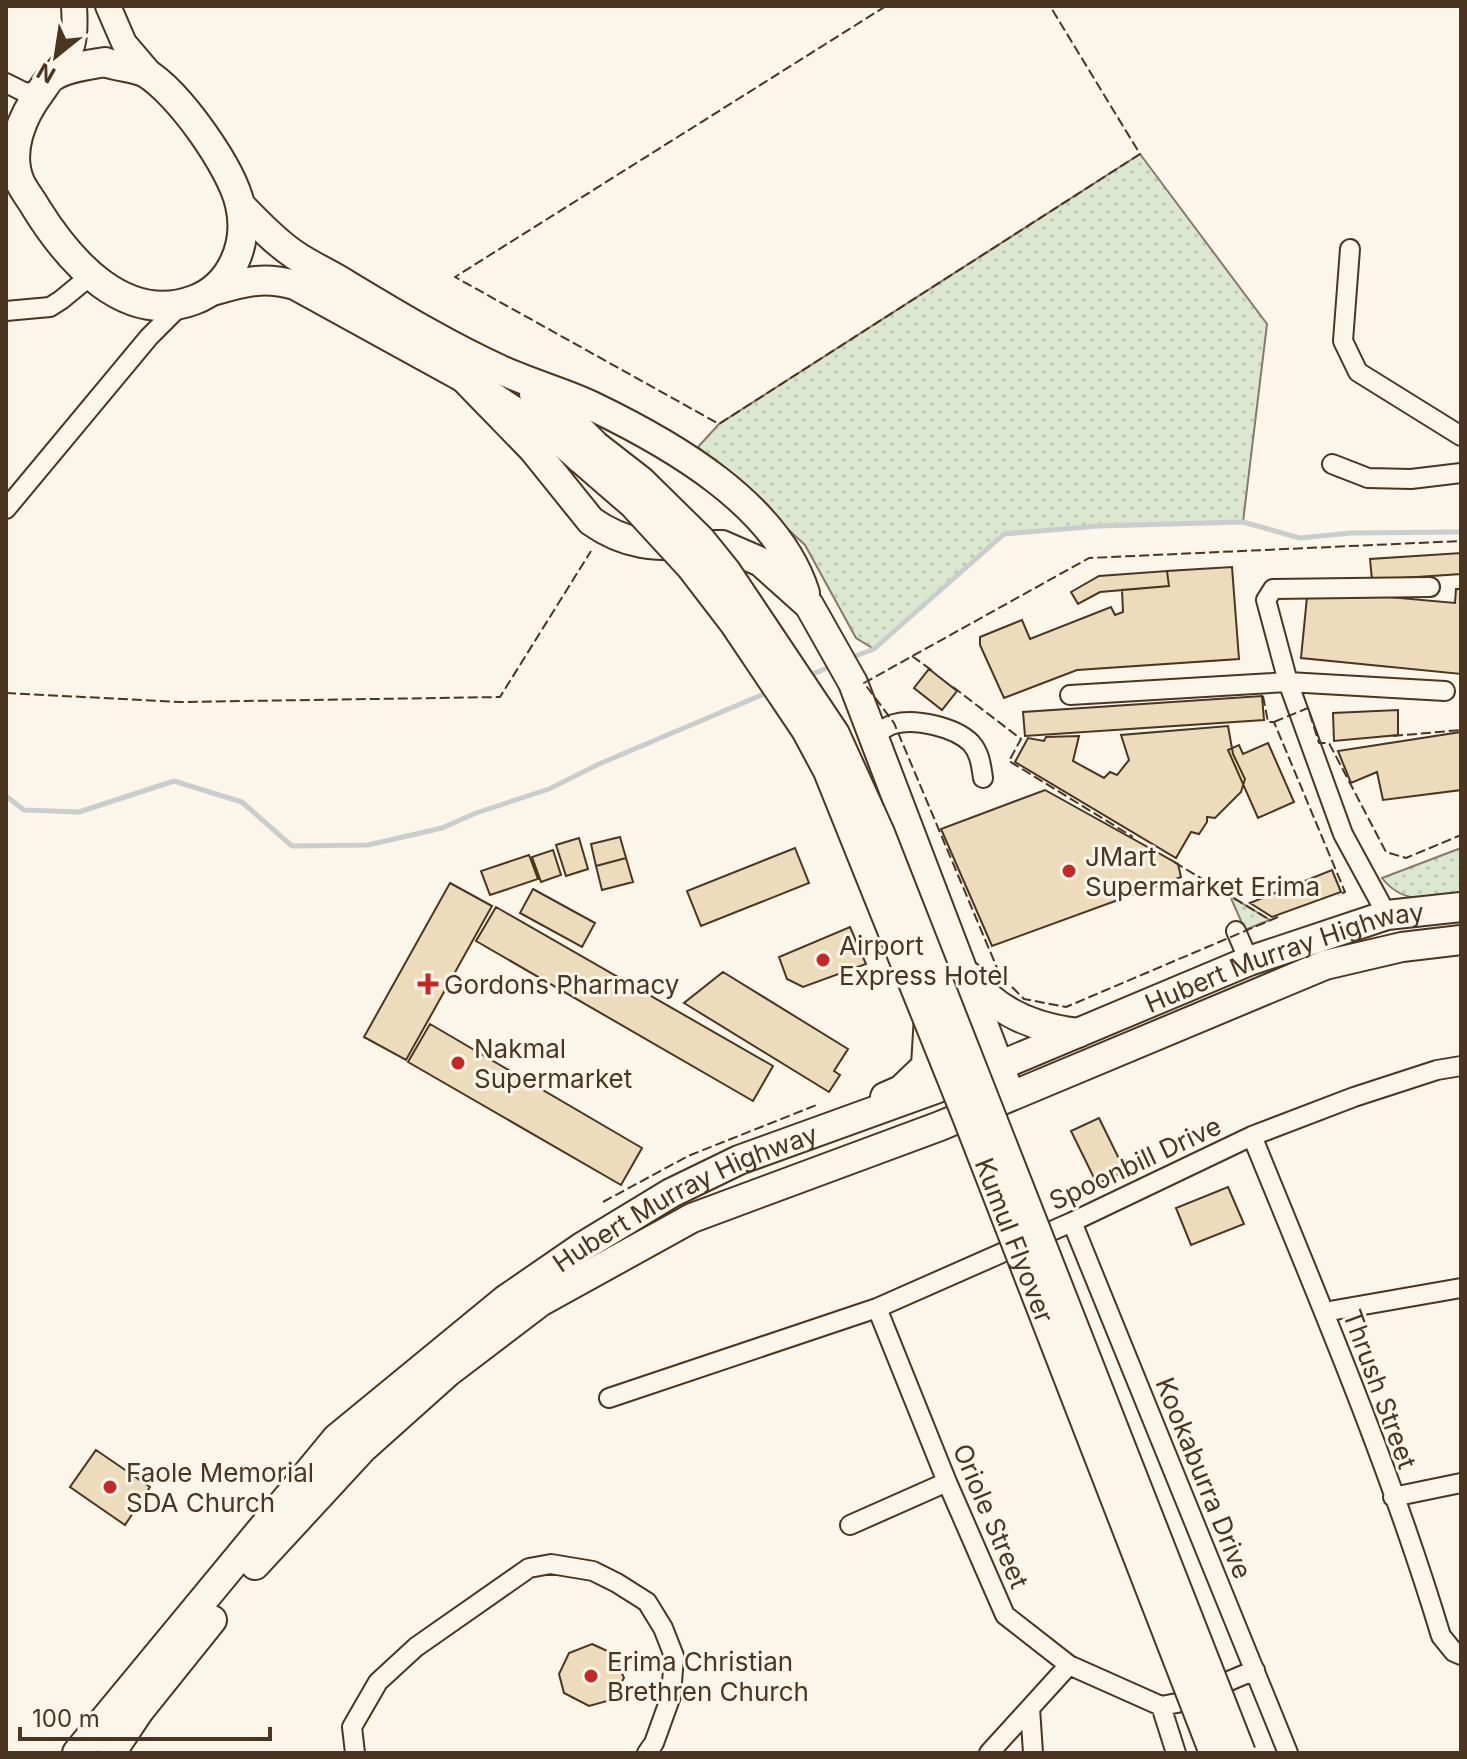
<svg xmlns="http://www.w3.org/2000/svg" width="1467" height="1759" viewBox="0 0 1467 1759" font-family="Inter,sans-serif">
  <style>
    .green { fill: url(#green-dots); stroke: #887966; stroke-width: 2 }
    .lines { fill: none; stroke-linecap: round; stroke-linejoin: round }
    .stream { stroke: #c9cecd; stroke-width: 5 }
    .building { fill: #ecdcbc; stroke: #4a3520; stroke-width: 2 }
    .minor-casing { stroke: #4a3520; stroke-width: 22 }
    .major-casing { stroke: #4a3520; stroke-width: 28 }
    .highway-casing { stroke: #4a3520; stroke-width: 32 }
    .minor { stroke: #fbf6e9; stroke-width: 18 }
    .major { stroke: #fbf6e9; stroke-width: 24 }
    .highway { stroke: #fbf6e9; stroke-width: 28 }
    .highway-bridge-casing { stroke: #4a3520; stroke-width: 32; stroke-linecap: butt }
    .highway-bridge { stroke: #fbf6e9; stroke-width: 28 }
    .fence { stroke: #4a3520; stroke-width: 2; stroke-dasharray: 10 4; stroke-linecap: butt }
    .poi-dot { fill: #c62828; stroke: #fbf6e9; stroke-width: 3 }
    .labels { text-anchor: middle; dominant-baseline: central; stroke-width: 6; stroke-linejoin: round; paint-order: stroke }
    .poi-label { font-size: 26px; fill: #4a3520; stroke: #fbf6e9; text-anchor: start }
    .street-label { font-size: 26px; fill: #4a3520; stroke: #fbf6e9 }
  </style>
  <defs>
    <pattern id="green-dots" width="8" height="8" patternUnits="userSpaceOnUse" patternTransform="scale(2)"><rect width="8" height="8" fill="#dce7d0"/><path d="M2 2h.1M6 6h.1" fill="none" stroke="#bec7b2" stroke-width="1.8" stroke-linecap="round"/></pattern>
  </defs>
  <rect width="100%" height="100%" fill="#fbf6e9"/>
  <path class="green" d="M1140,154L1267,324L1243,522L1098,526L1004,534L874,649L856,638L805,545L698,447L719,424Z
    M1461,848V893C1429,898 1404,906 1382,878Z
    M1230,896L1270,920L1245,930Z"/>
  <g class="lines">
    <path class="stream" d="M850,658L874,649L1004,534L1098,526L1243,522L1300,538L1351,533L1461,532
      M806,677L834,665
      M6,796L24,810L79,812L174,781L242,802L292,846L368,845L442,828L476,813L549,789L599,764L771,691"/>
  </g>
  <path class="building" d="M1461,553V574L1372,580L1370,559Z
    M1232,567L1239,659L1077,670L1004,698L980,645V637L1022,620L1030,639L1111,607L1115,615L1123,612L1122,590L1169,586L1167,571Z
    M1167,571L1169,586L1100,592L1078,604L1071,592L1099,576Z
    M1456,589H1461V674L1301,658L1307,597L1322,598V591L1455,603Z
    M929,669L957,691L942,710L914,688Z
    M1262,696L1264,720L1025,736L1023,712Z
    M1398,710V735L1334,741L1333,713Z
    M1228,726L1233,754L1245,779L1241,792L1215,818L1207,817V822L1199,834L1191,832L1176,858L1015,762L1028,738L1044,741L1046,737L1079,736L1073,761L1104,778L1110,772L1117,775L1129,760L1121,735Z
    M1461,732V790L1383,800L1377,772L1351,783L1338,751Z
    M1268,743L1294,802L1258,818L1228,750L1239,745L1243,754Z
    M1045,790L1178,864L1181,877L992,946L941,829Z
    M620,837L626,858L596,866L591,844Z
    M579,838L588,869L566,876L556,845Z
    M795,848L809,883L701,926L687,891Z
    M553,850L561,875L541,882L532,857Z
    M529,855L538,879L490,895L481,871Z
    M626,858L633,882L602,890L596,866Z
    M1332,870L1341,892L1272,917L1250,903Z
    M450,883L492,906L406,1060L364,1037Z
    M533,889L595,923L582,947L520,913Z
    M496,907L773,1066L753,1101L476,941Z
    M850,927L866,964L803,987L787,979L779,957Z
    M723,972L848,1049L834,1071L840,1075L829,1092L684,1003Z
    M430,1024L642,1148L621,1185L408,1062Z
    M1099,1118L1125,1171L1097,1184L1071,1131Z
    M1228,1187L1244,1224L1191,1245L1176,1208Z
    M96,1450L150,1487L125,1525L70,1487Z
    M592,1644L614,1654L624,1678L611,1700L589,1706L564,1693L559,1674L569,1653Z"/>
  <g class="lines">
    <g class="minor-casing">
      <path id="minor" d="M6,83L26,93L42,90
        M1350,249L1343,341L1358,372L1461,436
        M6,311L50,307L61,300L89,277
        M1332,464L1368,478L1411,479L1461,473
        M6,509L149,337L180,306
        M1070,695L1288,682L1445,691
        M872,736C879,732 887,726 894,724C915,718 955,727 971,743C980,753 981,765 983,778
        M1387,915L1343,834L1288,682L1266,600L1273,589L1430,587
        M1236,931L1249,961
        M1252,1136C1319,1300 1390,1467 1441,1636L1454,1652L1461,1655
        M1072,1222L1288,1753
        M877,1308L947,1482L1005,1615L1069,1665L1161,1706L1177,1703L1255,1670
        M1324,1312L1461,1288
        M609,1398L877,1308L1072,1222L1252,1136L1354,1097L1437,1070L1461,1066
        M1393,1497L1461,1483
        M850,1525L947,1482
        M1161,1706L1176,1753
        M1030,1708L1033,1753
        M355,1753L352,1727L378,1682L416,1647L529,1568L551,1564L593,1571L617,1583L647,1602L663,1628L674,1656L671,1696L654,1743L647,1753
        M989,1753L1069,1665"/>
    </g>
    <g class="major-casing">
      <path id="major" d="M108,6L124,43L153,77
        M51,77C75,54 76,38 74,6"/>
    </g>
    <g class="highway-casing">
      <g id="highway">
        <path d="M105,62C117,67 134,67 146,73C179,93 232,168 240,205C249,243 232,286 194,300C125,326 69,261 36,208C31,199 24,191 20,182C7,151 22,116 41,91C44,87 48,80 52,77C66,67 89,65 105,62Z"/>
        <path d="M241,206C258,223 274,241 295,255C311,266 330,274 347,285C397,315 448,346 501,370C531,384 563,392 592,406C671,444 777,504 805,593"/>
        <path d="M212,291C245,282 262,276 295,285L464,378L564,444L582,460"/>
        <path d="M464,378L533,449L591,521C636,553 671,544 722,545L761,562L809,605L853,683L1006,1084"/>
        <path d="M534,394L570,420L596,446"/>
        <path d="M970,977C995,1012 1036,1028 1078,1033"/>
        <path d="M885,1097L901,1090L926,1066L929,1016"/>
        <path d="M255,1565L363,1448L448,1372L540,1302L692,1218L940,1126L1325,965L1402,947L1461,940"/>
        <path id="s1" d="M77,1753L337,1438L505,1300L582,1247L671,1193L739,1160L999,1066L1249,961L1387,915L1461,907"/>
        <path d="M111,1753L139,1711L212,1620"/>
      </g>
    </g>
    <use href="#minor" class="minor"/>
    <use href="#major" class="major"/>
    <use href="#highway" class="highway"/>
    <g class="highway-bridge-casing">
      <g id="highway-bridge">
        <path d="M596,446L641,481L701,540L726,571L835,734L880,833L1241,1753"/>
        <path id="s2" d="M582,460L633,504L691,567L734,623L806,730L828,771L966,1114L1214,1753"/>
      </g>
    </g>
    <use href="#highway-bridge" class="highway-bridge"/>
    <path class="fence" d="M886,6L455,277L719,424L1140,154L1050,6
      M912,656L934,672
      M953,687L1021,739L1009,761L1133,837
      M6,693L180,702L500,697L591,551
      M1263,696L1268,722H1274L1345,892L1338,895
      M1274,722L1308,708L1319,743H1329L1386,852L1406,858L1461,835
      M1393,736L1461,730
      M1174,862L1270,920
      M1278,917L1066,1007L1024,999L1000,975L894,723L864,683L1089,558L1461,541
      M603,1202L688,1156L819,1104"/>
  </g>
  <g class="poi-dot">
    <circle cx="1069" cy="871" r="8"/>
    <circle cx="823" cy="960" r="8"/>
    <path d="M424 972h8v8h8v8h-8v8h-8v-8h-8v-8h8z"/>
    <circle cx="458" cy="1063" r="8"/>
    <circle cx="110" cy="1487" r="8"/>
    <circle cx="591" cy="1676" r="8"/>
  </g>
  <g class="labels">
    <g class="poi-label">
      <text x="1085" y="856">JMart<tspan x="1085" dy="30">Supermarket Erima</tspan></text>
      <text x="839" y="945">Airport<tspan x="839" dy="30">Express Hotel</tspan></text>
      <text x="444" y="984">Gordons Pharmacy</text>
      <text x="474" y="1048">Nakmal<tspan x="474" dy="30">Supermarket</tspan></text>
      <text x="126" y="1472">Faole Memorial<tspan x="126" dy="30">SDA Church</tspan></text>
      <text x="607" y="1661">Erima Christian<tspan x="607" dy="30">Brethren Church</tspan></text>
    </g>
    <g class="street-label">
      <text stroke="none"><textPath href="#s1" startOffset="1482">Hubert Murray Highway</textPath></text>
      <text transform="translate(1135 1163) rotate(-25)">Spoonbill Drive</text>
      <text stroke="none"><textPath href="#s1" startOffset="834">Hubert Murray Highway</textPath></text>
      <text stroke="none"><textPath href="#s2" startOffset="904">Kumul Flyover</textPath></text>
      <text transform="translate(1380 1389) rotate(70)">Thrush Street</text>
      <text transform="translate(1204 1478) rotate(68)">Kookaburra Drive</text>
      <text transform="translate(991 1516) rotate(67)">Oriole Street</text>
    </g>
  </g>
  <rect width="1467" height="1759" fill="none" stroke="#4a3520" stroke-width="16"/>
  <g transform="translate(56 56) rotate(210)" stroke="#fbf6e9" stroke-width="6" paint-order="stroke">
  <path d="M0-6L14 30L0 20L-14 30Z" fill="#4a3520"/>
  <text y="-12" font-size="22" font-weight="bold" text-anchor="middle" fill="#4a3520">N</text>
  </g>
  <path d="M20 1727v12h250v-12" fill="none" stroke="#4a3520" stroke-width="4"/>
  <text x="32" y="1727" font-size="24" fill="#4a3520" stroke="#fbf6e9" stroke-width="6" paint-order="stroke">100 m</text>
</svg>
